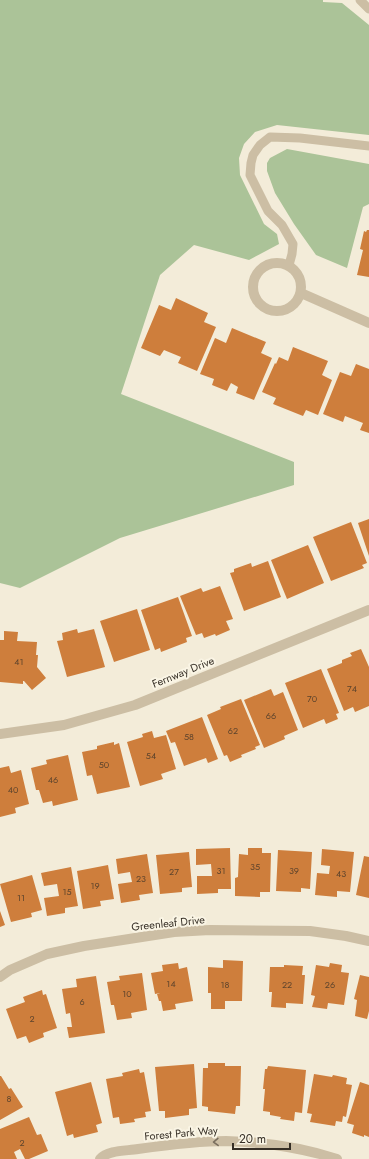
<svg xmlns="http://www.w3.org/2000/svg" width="369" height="1159" viewBox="0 0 369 1159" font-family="Jost,sans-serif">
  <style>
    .green { fill: #abc398 }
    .building { fill: #ce7e3c }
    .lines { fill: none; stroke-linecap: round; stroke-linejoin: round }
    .service { stroke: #ccbea4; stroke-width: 9 }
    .minor { stroke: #ccbea4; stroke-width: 10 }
    .oneway { stroke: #7a6f5f }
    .labels { text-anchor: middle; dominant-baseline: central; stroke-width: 4; stroke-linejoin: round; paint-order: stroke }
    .number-label { font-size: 9px; fill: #5c432c }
    .street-label { font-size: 11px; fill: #362f26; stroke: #faf5e5 }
  </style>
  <rect width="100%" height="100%" fill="#f3ecd9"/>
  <path class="green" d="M0,0H323V2L342,3L369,25V135L277,125L255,132L244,144L239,158L240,175L264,224L277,234L279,244L249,260L194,245L160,275L121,394L294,462V485L120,538L20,588L0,583Z
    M287,149L369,164V204L363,207L347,268L316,255L294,224L275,193L267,171V163L270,158Z"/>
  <path class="building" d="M367,230H369V277L357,275L363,250L360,249L364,231L366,232Z
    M176,298L208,313L204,322L216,327L197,371L178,363L181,357L164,350L160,356L141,348L159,305L171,310Z
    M232,328L266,342L261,353L272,358L254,400L236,393L238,387L231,383L227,391L212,385L214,379L200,374L215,338L226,343Z
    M293,347L328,361L322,375L332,380L318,415L306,410L303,416L273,404L276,398L262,392L275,363L276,364L279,357L288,361Z
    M356,364L369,369V433L360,430L363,423L345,416L343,422L323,414L340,372L351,376Z
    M369,519V556L358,523Z
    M351,522L367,563L362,565L364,568L331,581L313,537Z
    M308,545L324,583L287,599L271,560Z
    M268,561L281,597L244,611L230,573L234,572V569L251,563L252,567Z
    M220,586L233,619L226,621L230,630L216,636L215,634L204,638L202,633L196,635L180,596L201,588L203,592Z
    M178,597L192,636L186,638L187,642L161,652L160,648L155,650L141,610Z
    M137,609L150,650L114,662L100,621Z
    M77,629L78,633L94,629L105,667L67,677L57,641L63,640L62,633Z
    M4,631L18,632L17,641L37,642L36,655H38L37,667L46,678L32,690L24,681H23V684L0,682V640H4Z
    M361,649L369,667V706L355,712L353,707L344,711L327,669L342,663V660L352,656L350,653Z
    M321,669L339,713L336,714L338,719L326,724L324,719L303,728L285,683Z
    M271,689L274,696L283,692L298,730L284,736L285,739L264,748L244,700Z
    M241,699L260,745L255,747L256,749L241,755L242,757L230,762L227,755L224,756L207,715L221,709L220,707Z
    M202,717L218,759L208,763L206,758L184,766L175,742L171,743L166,731Z
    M152,731L154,738L166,735L176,769L161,774L163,779L140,786L127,742L143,737L142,734Z
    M114,742V745L119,743L130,787L97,794L92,775L87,776L82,752L97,749V746Z
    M68,755L78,800L53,806L52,801L43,803L39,790H36L31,768L47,764L46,760Z
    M9,766L11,773L21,770L29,804L15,808L16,813L0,817V768Z
    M230,848L231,889H218V893L197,894V876H212L211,864L196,865V849Z
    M248,848H262V853H271L270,892H260V897L235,896V878L238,877L239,854L248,855Z
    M322,849L354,852L350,892L337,891V897L315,895L317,873L329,874L330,866L321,865Z
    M278,850L312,852L310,889L301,888V892L276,891Z
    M189,852L192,887L182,888V892L160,894L156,855Z
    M147,854L153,893L139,895L140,900L121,903L118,884L132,882L130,872L118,874L116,859Z
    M364,856L369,857V898L356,895Z
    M108,865L114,899L100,901L101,906L83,909L77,871Z
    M71,867L78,906L65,908V913L47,916L44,898L59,896L57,884L44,886L41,873Z
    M32,875L42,910L31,913L32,917L11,922L0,884Z
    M0,911L5,925L0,927Z
    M223,960L243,961L242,1001H225V1009H211V993H208V967L223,968Z
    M178,963L179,969L187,967L193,1001L175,1004L176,1009L163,1011L161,1001H159L157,994L160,993L155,994L151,973L163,971L162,965Z
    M330,963L342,965L341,972L349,973L344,1005L328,1003L327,1009L312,1007L315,996L311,995L316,965L329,967Z
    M284,965L303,966L302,975H305L303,1004L286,1003V1008L271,1007L272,992H269L270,967H284Z
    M142,973L147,1010L131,1013L132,1018L117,1020L114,1005H111L107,982L120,980L119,976Z
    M360,975L369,977V1011L367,1019L355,1016L357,1000L354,999Z
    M96,976L105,1033L69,1038L67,1027H72L70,1013L66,1014L62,989L77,987L76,979Z
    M42,990L43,995L46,994L57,1028L43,1033L44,1037L29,1043L26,1036L17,1039L6,1009L25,1002L23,997Z
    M208,1063H225V1066H241L240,1106H236L235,1114L208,1111V1107L202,1106L203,1068H208Z
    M194,1064L197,1108L189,1109V1115L165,1118V1111H159L155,1067Z
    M268,1066L306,1070L302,1113L295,1112L294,1121L280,1119L281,1117L270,1115V1112L263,1111L265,1089H263L265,1069H267Z
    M139,1069L140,1073L144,1072L151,1111L145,1112L146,1117L134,1119L135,1122L120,1124L119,1117L113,1118L106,1079L123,1076L122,1073Z
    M314,1074L332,1077L333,1075L347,1078L346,1084L352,1085L346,1117L343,1116L342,1122L336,1121L335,1126L310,1122L312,1114L307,1113Z
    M0,1076H1L9,1089L11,1088L23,1107L0,1120Z
    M91,1082L102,1123L96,1125L98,1132L74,1138L73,1134L67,1136L55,1092Z
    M360,1082L369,1085V1137L364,1135V1137L352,1133L354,1125L347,1123Z
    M29,1117L37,1135L41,1134L48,1151L29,1159H25L20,1149L14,1152L17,1159H0V1129Z"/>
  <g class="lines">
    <path class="service" d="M360,0L369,9
      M289,265L292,254L293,244L282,225L268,211L250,175L251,163L253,155L260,145L270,137L300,138L369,146"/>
    <path class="minor" d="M253 287a24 24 0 1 1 48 0a24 24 0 1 1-48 0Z
      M301,293L369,323
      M0,734L64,725L135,705L369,610
      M0,977L10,970L47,954L84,946L174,932L210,930L310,931L346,936L369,941
      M100,1159C108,1150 126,1151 138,1149C167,1145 196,1141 226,1141C262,1142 303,1148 337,1159"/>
  </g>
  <defs><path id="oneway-chevron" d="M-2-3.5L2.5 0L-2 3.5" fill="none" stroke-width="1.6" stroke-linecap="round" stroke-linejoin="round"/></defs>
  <use class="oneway" href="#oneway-chevron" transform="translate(216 1142) rotate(178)"/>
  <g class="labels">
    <g class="number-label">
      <text x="19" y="661">41</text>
      <text x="352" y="688">74</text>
      <text x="312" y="698">70</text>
      <text x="271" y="715">66</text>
      <text x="233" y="730">62</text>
      <text x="189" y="736">58</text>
      <text x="151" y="755">54</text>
      <text x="104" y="764">50</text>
      <text x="53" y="779">46</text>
      <text x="13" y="789">40</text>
      <text x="255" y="866">35</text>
      <text x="221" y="870">31</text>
      <text x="294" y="870">39</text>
      <text x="174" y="871">27</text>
      <text x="341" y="873">43</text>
      <text x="141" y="878">23</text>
      <text x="95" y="885">19</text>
      <text x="67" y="891">15</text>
      <text x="21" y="897">11</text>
      <text x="171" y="983">14</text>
      <text x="225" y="984">18</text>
      <text x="287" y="984">22</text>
      <text x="330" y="984">26</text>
      <text x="127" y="993">10</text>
      <text x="82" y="1001">6</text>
      <text x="32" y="1018">2</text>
      <text x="9" y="1098">8</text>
      <text x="22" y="1142">2</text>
    </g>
    <g class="street-label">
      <text transform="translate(183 672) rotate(-22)">Fernway Drive</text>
      <text transform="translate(168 923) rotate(-6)">Greenleaf Drive</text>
      <text transform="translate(181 1133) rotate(-5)">Forest Park Way</text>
    </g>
  </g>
  <path d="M233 1143v6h57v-6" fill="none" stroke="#362f26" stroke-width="2"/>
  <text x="239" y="1143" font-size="12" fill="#362f26" stroke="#faf5e5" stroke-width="3" paint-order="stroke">20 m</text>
</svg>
